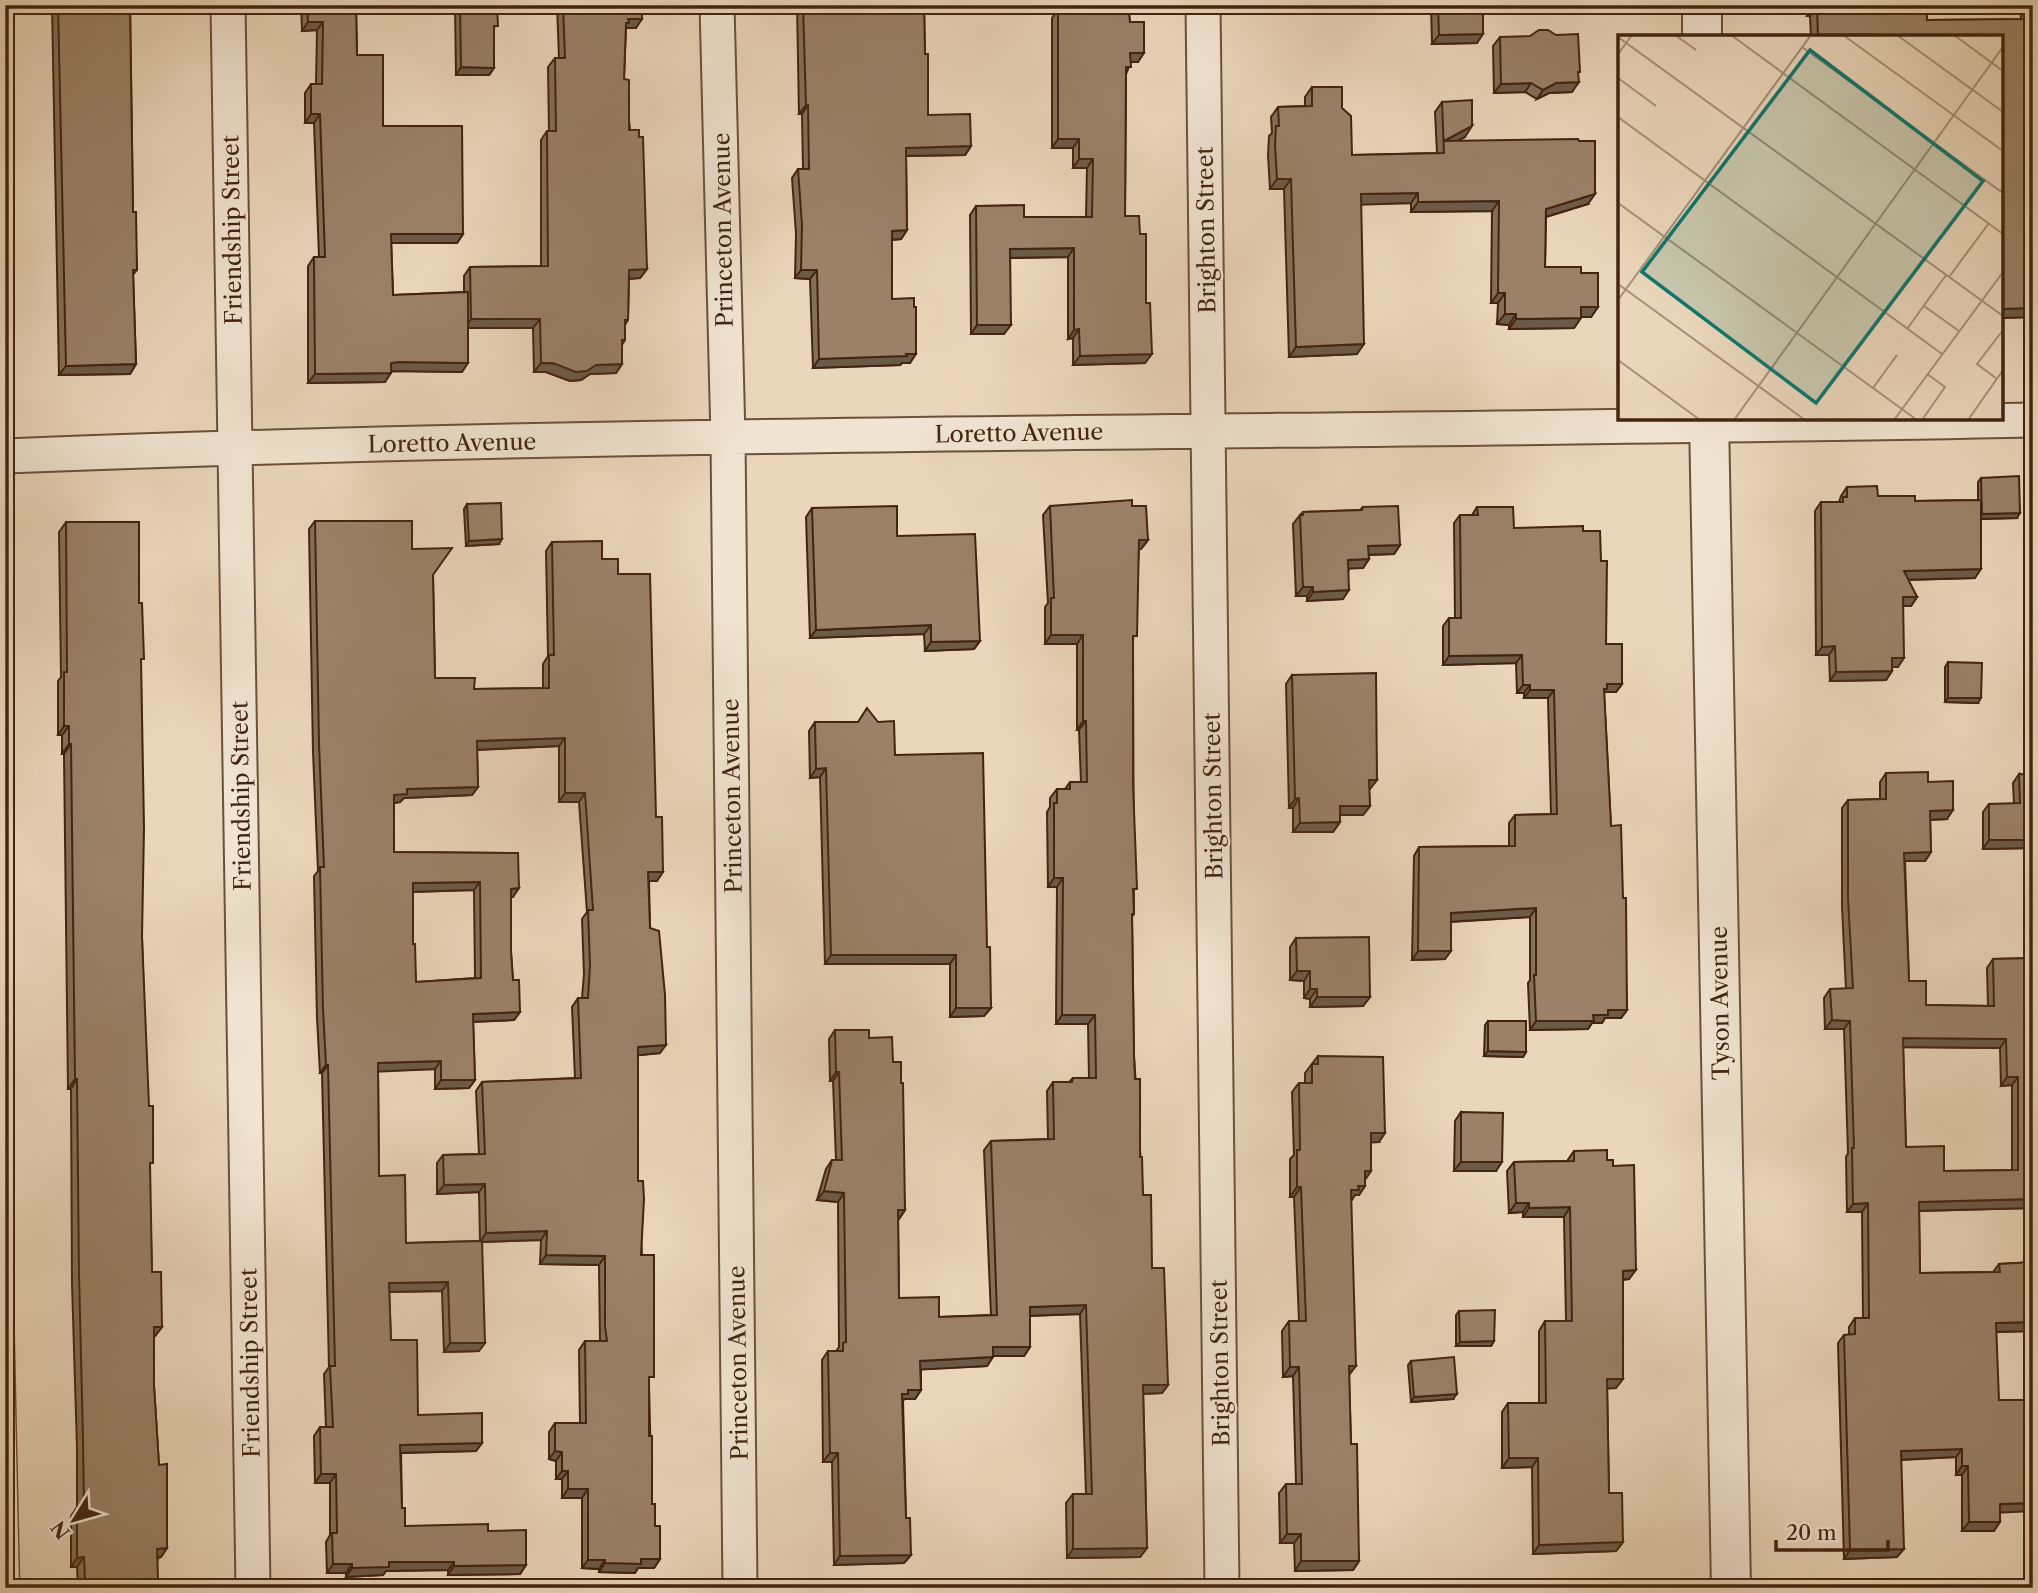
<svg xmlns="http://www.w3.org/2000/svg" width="2038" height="1593" viewBox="0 0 2038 1593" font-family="'Libre Caslon Text',serif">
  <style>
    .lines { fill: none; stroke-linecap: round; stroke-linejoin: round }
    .service-casing { stroke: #6d503a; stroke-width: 19 }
    .minor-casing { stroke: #6d503a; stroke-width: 37 }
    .tertiary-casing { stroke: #6d503a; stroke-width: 42 }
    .service { stroke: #f1e4d2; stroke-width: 16 }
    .minor { stroke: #f1e4d2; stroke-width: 33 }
    .tertiary { stroke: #f1e4d2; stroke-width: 38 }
    .wall { fill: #846f59; stroke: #432410; stroke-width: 2; fill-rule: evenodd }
    .shaded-wall { fill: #6c5a49; stroke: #432410; stroke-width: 2 }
    .building { fill: #9a8168; stroke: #432410; stroke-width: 2; fill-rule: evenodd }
    .labels { text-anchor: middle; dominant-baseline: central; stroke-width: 5; stroke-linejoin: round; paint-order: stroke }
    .street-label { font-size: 23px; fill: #432410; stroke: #f1e4d2 }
    .inset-road { fill: none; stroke: #a78f76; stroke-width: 2 }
    .view { fill: #0f766e; fill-opacity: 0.15; stroke: #0f766e; stroke-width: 3.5 }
    .inset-edge { fill: none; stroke: #432410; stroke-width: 3.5 }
  </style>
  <rect width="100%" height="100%" fill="#ead6ba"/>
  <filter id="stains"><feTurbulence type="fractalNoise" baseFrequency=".00286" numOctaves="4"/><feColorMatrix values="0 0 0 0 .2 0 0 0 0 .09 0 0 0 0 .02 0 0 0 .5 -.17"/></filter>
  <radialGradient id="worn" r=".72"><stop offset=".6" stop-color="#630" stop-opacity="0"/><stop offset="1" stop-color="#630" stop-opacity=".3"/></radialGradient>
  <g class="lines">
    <g class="service-casing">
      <path id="service" d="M5,1311L11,1588"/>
    </g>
    <g class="minor-casing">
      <path id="minor" d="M228,5L253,1588
        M717,5L728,438L740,1588
        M1203,5L1222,1588
        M5,456C681,429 1357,434 2033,420"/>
    </g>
    <g class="tertiary-casing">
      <path id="tertiary" d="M1702,5V37
        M1709,418L1731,1588"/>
    </g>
    <use href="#service" class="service"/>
    <use href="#minor" class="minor"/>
    <use href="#tertiary" class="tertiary"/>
  </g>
  <path class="wall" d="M52,5H130L133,212L137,270L133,275L136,364L130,374L59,375Z
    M301,5H356L357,55L383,126L463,234L457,243H391L393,295L464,292V276L470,267L541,266V140L547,131H549L548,67L555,58H559L557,5H642L636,28H626L624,79L647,269L640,278L629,279L628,320L625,325V340L622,345V364L616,373L590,374L581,380L570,381L546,372H534L533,328H468L462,372L391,371L385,382L308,383V266L314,257H319L314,123H305V93L311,84H316L317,30L302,31Z
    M455,5H497L494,30V68L489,75H456Z
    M797,5H924L925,54L928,115L971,146L965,155L906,156L907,230L901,239L892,240V299L910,363H902L900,365L813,368L810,279L795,278L796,234L792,178L798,169H803L802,114H799Z
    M1069,5H1128L1130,22L1138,62H1131L1126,74L1125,216L1145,363L1073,365V338L1068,339V257L1010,258L1004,334H971L970,215L976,206L1024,217H1086L1087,168H1073V148H1052V18L1058,9H1069Z
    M1431,5H1483L1477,43L1432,44Z
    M1806,5H1927V20L2021,19L2020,5H2033V317L2001,318V37H1811L1810,16H1807Z
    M1500,37L1578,75L1572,92L1549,93L1537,99L1525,92L1494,93L1493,46Z
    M1312,87L1342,108L1352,155L1437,153L1435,112L1442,102L1465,137L1456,141L1588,204L1546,217L1545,267L1581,273L1598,307L1591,317H1581L1574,328L1509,329V325L1497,324L1498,303H1491L1492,211L1411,212V203L1361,204L1357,354L1289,357L1284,189H1270L1268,155L1269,136L1272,133L1271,117L1278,107L1305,106V97Z
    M1981,478L2017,518L1981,519L1975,578L1908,580L1917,597L1911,606H1903L1898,667H1892V671L1886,680L1830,681L1829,655H1816L1815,511L1821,502H1839L1841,496L1847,487L1878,496L1915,501L1978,500V482Z
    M467,504L499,544L466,546L464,509Z
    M1050,506H1132L1148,540L1141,549H1139L1133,642L1134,914L1132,917L1134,1056L1143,1195L1152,1268L1168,1385L1162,1393L1143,1394L1147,1548L1140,1557L1067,1558L1066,1503L1073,1494H1086L1080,1314L1030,1316V1347L1024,1356H993L987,1366L921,1369V1390L915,1399H904L903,1401L906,1518L911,1555L904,1563L834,1565L832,1462H823L822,1360L828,1351H836L839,1347L838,1202L817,1200L826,1169L832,1160H836L833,1081H830L829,1039L835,1030L869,1038L893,1062L905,1210L899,1219H898L899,1298L939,1317L991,1315L984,1150L991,1141L1048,1139L1047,1091L1053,1082H1069L1073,1078H1089L1088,1024H1056L1057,887H1048L1047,812L1050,807V798L1057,789H1065L1070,782H1081L1079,730H1077V644H1045V607L1048,603L1043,515Z
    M1363,507L1400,545L1394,554L1368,555L1369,559L1363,568H1349L1343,599L1307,601V596H1296L1293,524L1300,515L1303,512L1360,510Z
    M1477,507L1514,528L1583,531L1601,561L1606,644L1622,684L1616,692H1605L1604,693L1611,826L1623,898L1627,1010L1621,1018H1605L1602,1023H1592L1588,1029L1530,1030L1528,983L1530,980V917L1451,922L1445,959L1412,960L1414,856L1419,847L1509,846V823L1515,815L1551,814L1548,698H1524V693H1517L1516,663L1443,665V626L1449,618H1455L1454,523L1460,515H1472Z
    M812,508L897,536L980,641L974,649L925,651L924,634L810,638L806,517Z
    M315,521L412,549L433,575L435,678L474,689L543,688V664L548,656L546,551L552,542L602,559L618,574L657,881H649L650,928L660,1053L638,1055V1181L649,1385L652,1504L660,1559L654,1568H638L635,1573L599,1572V1569L582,1568V1498H562V1479H556V1461L549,1459V1432L555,1423H580L579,1350L585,1341H600L599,1265L540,1264L541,1240L482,1242L479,1351L444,1352L442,1291L389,1292L391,1340L418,1415L482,1443L476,1451L401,1453L402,1508L405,1526L488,1531L526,1565L520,1574L448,1575V1570L386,1571L383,1575L346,1577V1573H327L326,1542L330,1535V1483H315L314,1436L320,1427H326L324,1374L329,1367L322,1073H320L317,1018L314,876L318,871L313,752L309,529ZM559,746V802H579L587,912L582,919L584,974L582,998H578L572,1007L575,1078L482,1082L476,1091L479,1154L443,1155L437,1163V1194L479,1192L480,1241L406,1243L379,1176L378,1071L435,1069V1089L469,1088L475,1080L473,1022L514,1020L520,1012L513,980L511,952V897H513L518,853L394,852V803L400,802L404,798L472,795L478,787L477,750ZM474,890L475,978L416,982L413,944V892Z
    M66,522L139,603L141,663L142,937L152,1272L162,1327L155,1336H154V1386L159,1465L167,1548L161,1557L158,1558L152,1588H78L77,1567H71V1516L77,1507V1448L72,1283L71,1089H68L64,754H62V735H58V681L61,677L59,532Z
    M1948,662L1978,703L1945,702V667Z
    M1292,675L1377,780L1369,789L1370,806L1363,815H1340V822L1333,832H1293V808H1289L1286,684Z
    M815,722L895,755L987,947L991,1008L984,1016L950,1017V964H825L820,777L810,778L809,731Z
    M1886,773L1928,782L1947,819L1930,820L1931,852L1925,861H1905L1909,981L1926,1005L1988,1006L1987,968L1993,959L2033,958V1208L1919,1211L1920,1273L1993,1272L1999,1264L2033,1262V1331L1996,1332L2000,1512L1994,1531H1962V1475H1956V1457L1901,1460L1897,1557L1844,1559L1838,1343L1844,1335H1849V1327L1855,1318H1863L1862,1212H1847L1846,1157L1848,1153L1844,1029H1825L1824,998L1830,989H1846L1842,907V808L1848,800L1880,799V782ZM1903,1047L2000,1048L2001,1086L2012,1085V1170L1944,1171L1906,1147Z
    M2019,774L2033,848L1983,849V812L1989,804H2014L2013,783Z
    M1296,938L1370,997L1363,1006L1310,1007V999L1304,998V981L1290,980V947Z
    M1488,1021L1526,1052L1523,1057L1484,1056L1485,1025Z
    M1318,1056L1379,1142H1371V1171L1365,1179V1186L1359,1195H1355L1351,1200L1349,1375L1351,1444L1359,1561L1353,1570L1295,1571L1294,1543H1280L1279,1493L1286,1484H1296L1293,1376L1283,1377L1282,1331L1289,1321H1299L1294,1197H1290V1159L1294,1155L1292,1092L1299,1083H1305V1073Z
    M1461,1112L1496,1171H1454L1455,1121Z
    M1574,1151L1607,1160L1613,1166L1629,1279L1623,1280L1616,1388H1607L1609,1493L1623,1542L1616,1551L1533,1554L1532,1467L1502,1468V1412L1508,1403H1539V1331L1545,1321H1566L1564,1217H1523V1212L1509,1213L1507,1171L1514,1162L1567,1161Z
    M1459,1311L1494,1341L1491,1346H1456V1315Z
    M1411,1361L1453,1399L1411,1402L1408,1365Z"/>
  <path class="shaded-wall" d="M1275,5H1343L1340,9L1271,11Z
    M1813,7H1817L1810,16H1807Z
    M628,19H642L636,28H625L622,32Z
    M308,22H323L317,30L302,31Z
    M1483,34L1477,43L1432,44L1439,35Z
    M1130,53H1144L1138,62H1124Z
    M461,67L494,68L489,75H456Z
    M1579,82L1572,92L1549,93L1537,99L1543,90L1556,83Z
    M1531,83L1525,92L1494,93L1501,84Z
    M806,105H808L802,114H799Z
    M311,114H320L314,123H305Z
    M1472,126L1465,137L1444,148V141Z
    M1058,139H1079L1073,148H1052Z
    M971,146L965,155L900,156L906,148Z
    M1079,159H1093L1087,168H1073Z
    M1277,179H1291L1284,189H1270Z
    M1418,193L1411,203L1354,205L1361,194Z
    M1595,194L1588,204L1539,219L1546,209Z
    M1499,201L1492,211L1411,212L1418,202Z
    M907,230L901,239L886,240L892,231Z
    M391,234H463L457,243H385Z
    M1074,248L1068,257L1004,258L1010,249Z
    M647,269L640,278L622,279L629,270Z
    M801,270H817L810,279L795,278Z
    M1498,293H1505L1498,303H1491Z
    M1581,307H1598L1591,317H1574Z
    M2033,308V317L2001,318V309Z
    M1505,314H1516L1509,325L1497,324Z
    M1581,318L1574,328L1509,329L1516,319Z
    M471,319H540L533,328H465Z
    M977,325H1011L1004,334H971Z
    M1079,329L1073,338L1068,339L1074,330Z
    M1364,344L1357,354L1289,357L1296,347Z
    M906,354H916L910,363H902L900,365L813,368L819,359Z
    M1152,354L1145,363L1073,365L1080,356Z
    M398,362L468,363L462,372L391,371L384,372L391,363Z
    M541,363L596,365L622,364L616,373L590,374L581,380L570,381L546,372H534Z
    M136,364L130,374L59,375L66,366Z
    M391,373L385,382L308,383L315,374Z
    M2020,513L2017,518L1978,519L1982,514Z
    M502,539L499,544L466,546L469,541Z
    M1139,540H1148L1141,549H1133Z
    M1400,545L1394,554L1362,555L1368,546Z
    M1369,559L1363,568L1342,569L1348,560Z
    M1981,569L1975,578L1897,580L1904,571Z
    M1303,587H1313L1307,596H1296Z
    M1349,590L1343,599L1307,601L1313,592Z
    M1903,597H1917L1911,606H1897Z
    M931,625L924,634L810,638L816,630Z
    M1051,635H1083L1077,644H1045Z
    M980,641L974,649L925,651L931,642Z
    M1835,646L1829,655H1816L1822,647Z
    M1522,655L1516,663L1443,665L1449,656Z
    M1892,658H1904L1898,667H1886Z
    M1892,671L1886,680L1830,681L1836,672Z
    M1607,684H1622L1616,692H1605L1601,698H1598Z
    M1523,685H1530L1524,693H1517Z
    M1530,690H1554L1548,698H1524Z
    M1948,698H1981L1978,703L1945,702Z
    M1083,721H1086L1079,730H1077Z
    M64,726H69L62,735H58Z
    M565,738L559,746L471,750L477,741Z
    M69,744H71L64,754H62Z
    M826,768L820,777L810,778L816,769Z
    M1369,780H1377L1370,789H1362Z
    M478,787L472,795L404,798L400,802L388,804L394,795L407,789Z
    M565,793H585L579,802H559Z
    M1299,798L1293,808H1289L1295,799Z
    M1340,806H1370L1363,815H1333Z
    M1953,810L1947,819L1924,820L1930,811Z
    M1340,822L1333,832H1293L1300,823Z
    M1989,840H2033V848L1983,849Z
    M1931,852L1925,861H1898L1904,853Z
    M648,872H663L657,881H642Z
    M1054,878H1063L1057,887H1048Z
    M480,882L474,890L407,892L413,883Z
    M519,888L513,897H505L511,889Z
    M1536,908L1530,917L1445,922L1451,913Z
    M1418,951H1451L1445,959L1412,960Z
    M831,955H956L950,964H825Z
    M1297,971H1310L1304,981L1290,980Z
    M1310,989H1317L1310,999L1304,998Z
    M1317,997H1370L1363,1006L1310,1007Z
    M956,1008H991L984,1016L950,1017Z
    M1608,1010H1627L1621,1018H1605L1602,1023H1592L1588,1029L1530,1030L1536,1021L1593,1015Z
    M520,1012L514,1020L467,1022L473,1014Z
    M1062,1015H1095L1088,1024H1056Z
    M1832,1020L1850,1021L1844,1029H1825Z
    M1903,1038L2006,1039L2000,1048L1897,1047Z
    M666,1045L660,1053L632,1056L638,1047Z
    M1488,1051L1526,1052L1523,1057L1484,1056Z
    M441,1061L435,1069L372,1072L378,1063Z
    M326,1065H328L322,1073H320Z
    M836,1072H839L833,1081H830Z
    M2007,1077H2018L2012,1085L2001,1086Z
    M75,1079H77L71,1089H68Z
    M441,1080H475L469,1088L435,1089Z
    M1371,1133H1385L1379,1142L1364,1143Z
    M1461,1162H1502L1496,1171H1454Z
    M1365,1171H1371L1365,1180Z
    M485,1184L479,1192L437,1194L444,1185Z
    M1358,1186H1365L1359,1195H1355L1352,1200H1344L1351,1190Z
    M1297,1187H1301L1294,1197H1290Z
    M824,1191L844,1193L838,1202L817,1200Z
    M2033,1199V1208L1913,1211L1919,1202Z
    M1516,1203H1529L1523,1212L1509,1213Z
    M1868,1203L1862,1212H1847L1853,1204Z
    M1570,1207L1564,1217H1523L1529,1208Z
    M898,1210H905L899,1219H891Z
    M547,1231L541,1240L480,1242L486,1233Z
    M546,1255L605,1256L599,1265L540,1264Z
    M1636,1270L1629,1279L1616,1280L1623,1271Z
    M448,1282L442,1291L383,1292L389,1283Z
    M1086,1305L1080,1314L1023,1316L1030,1307Z
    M2033,1322V1331L1990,1332L1996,1323Z
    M154,1327H162L155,1336H147Z
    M1494,1341L1491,1346H1456L1460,1342Z
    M450,1343H485L479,1351L444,1352Z
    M993,1347H1030L1024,1356H986Z
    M993,1357L987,1366L914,1370L920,1361Z
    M1349,1366H1356L1349,1375Z
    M1290,1367H1299L1293,1376L1283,1377Z
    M1607,1379H1623L1616,1388L1601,1389Z
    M1143,1385H1168L1162,1393L1137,1394Z
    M908,1390H921L915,1399H904L902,1403V1394Z
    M1457,1394L1453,1399L1411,1402L1414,1397Z
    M482,1443L476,1451L394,1453L400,1445Z
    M1962,1449L1956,1457L1895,1460L1901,1451Z
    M555,1451L562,1452L556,1461L549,1459Z
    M830,1453H838L832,1462H823Z
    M1509,1458H1538L1532,1467L1502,1468Z
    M1962,1466H1968L1962,1475H1956Z
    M562,1471H568L562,1479H556Z
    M321,1474H336L330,1483H315Z
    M568,1489H588L582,1498H562Z
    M2033,1503V1511L1993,1513L2000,1504Z
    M1969,1522H2000L1994,1531H1962Z
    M1287,1534H1301L1294,1543H1280Z
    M1623,1542L1616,1551L1533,1554L1539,1545Z
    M167,1548L161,1557L151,1558L157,1549Z
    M1147,1548L1140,1557L1067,1558L1073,1549Z
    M1904,1549L1897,1557L1844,1559L1850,1550Z
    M911,1555L904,1563L834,1565L840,1556Z
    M84,1557L77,1567H71L77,1558Z
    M641,1559H660L654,1568H638L635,1573L599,1572L605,1563Z
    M588,1560H605L599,1569L582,1568Z
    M1301,1561H1359L1353,1570L1295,1571Z
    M389,1562H454L448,1570L386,1571L383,1575L346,1577L352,1568Z
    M333,1564H352L346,1573H327Z
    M526,1565L520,1574L448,1575L454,1566Z
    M158,1579L152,1588H79L85,1580Z"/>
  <path class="building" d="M58,5H130L133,212H136L137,270H133L136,364L66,366Z
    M307,5H356L357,55H383V126H462L463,234H391L393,295L468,292V363L398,362L391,363V373L315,374L314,257H325L320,114H311V84H322L323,22H308Z
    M460,5H497L498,26H494V68L461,67Z
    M563,5H642V19H628L629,23H626L624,79L629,80V130H639V137H643L647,269L629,270L628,320H625V340H622V364L596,365L587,371L576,372L553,363H541L540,319H471L470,267L548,266L547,131H556L555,58H565Z
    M803,5H924L925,54H928V115L970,114L971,146L906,148L907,230L892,231V299L914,298V307H916V354H906L907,356L819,359L817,270H801L802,225L798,169H809L808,105H806Z
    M1075,5H1128L1130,22H1144V53H1130L1131,67H1126L1125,216H1139L1140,234H1146V303H1150L1152,354L1080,356L1079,329L1074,330V248L1010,249L1011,325H977L976,206L1024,205V217H1092L1093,159H1079V139H1058V9H1075Z
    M1438,5H1483V34L1439,35Z
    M1813,5H1927V20L2028,19L2027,5H2033V308L2001,309V37H1818L1817,7H1813Z
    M1539,30H1548L1556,35L1578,34L1580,72H1578L1579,82L1556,83L1543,90L1531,83L1501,84L1500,37L1530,36Z
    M1312,87H1342V108L1351,116L1352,155L1444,153L1442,102L1472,100V126L1444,141L1578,139L1579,141H1595V194L1546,209L1545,267H1581V273H1598V307H1581V318L1516,319V314H1505V293H1498L1499,201L1418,202V193L1361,194L1364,344L1296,347L1291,179H1277L1275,145L1276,126H1279L1278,107L1312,106Z
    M2019,476L2020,513L1982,514L1981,478Z
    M1877,486L1878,496H1915V501L1981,500V569L1904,571L1917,597H1903L1904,658H1892V671L1836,672L1835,646L1822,647L1821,502H1843V497H1847V487Z
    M1132,500V506H1146L1148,540H1139L1137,636H1133V784L1137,889H1133L1134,914H1132L1134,1056L1135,1079H1140V1157H1142L1143,1195H1151L1152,1268H1164L1168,1385H1143L1147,1548L1073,1549V1494H1092L1086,1305L1030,1307V1347H993V1357L920,1361L921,1390H908V1394H902L906,1518H910L911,1555L840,1556L838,1453H830L828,1351H843V1343L846,1342L844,1193L824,1191L832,1160H842L839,1072H836L835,1030H869V1038L892,1037L893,1062H901V1083H903L905,1210H898L899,1298L939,1297V1317L997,1315L991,1141L1054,1139L1053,1082H1072L1073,1078H1096L1095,1015H1062L1063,878H1054V803H1057V789H1070V782H1087L1086,721H1083V635H1051V598H1054L1050,506Z
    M501,503L502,539L469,541L467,504Z
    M897,506V536L975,534L980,641L931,642V625L816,630L812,508Z
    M1398,506L1400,545L1368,546L1369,559L1348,560L1349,590L1313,592V587H1303L1300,515H1303V512L1362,510L1363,507Z
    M1477,507H1513L1514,528L1583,526V531H1600L1601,561H1607L1606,644H1622V684H1607V689H1604L1611,826L1621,825L1623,898H1626L1627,1010H1608V1015H1593L1594,1021H1536L1534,975H1536V908L1451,913V951H1418L1419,847L1515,846V815L1557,814L1554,690H1530V685H1523L1522,655L1449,656V618H1461L1460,515H1478Z
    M315,521H412V549L452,548L433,575L435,678H475L474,689L549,688V655H554L552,542L602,541V559H618V574H650L656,817H662L663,872H648L650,928L659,931L665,995L666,1045L638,1047V1181H643L644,1199L641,1255H654V1377H649V1436H652V1504H655V1526H660V1559H641V1564L605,1563V1560H588V1489H568V1471H562V1452L555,1451V1423H586L585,1341H607L605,1327V1256L546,1255L547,1231L486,1233L485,1184L444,1185L443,1155L485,1154L482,1082L581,1078L578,998H588L590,965L588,910H593L585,793H565V738L477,741L478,787L407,789V794L394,795V852L518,853L519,888L511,889V952L513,980H519L520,1012L473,1014L475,1080H441V1061L378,1063L379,1176L405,1175L406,1243L482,1241L485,1343H450L448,1282L389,1283L391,1340H417L418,1415L482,1413V1443L400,1445L402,1508H405V1526L488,1524V1531L526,1530V1565L454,1566V1562H389V1567L352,1568V1564H333L332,1533H337L336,1474H321L320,1427H333L330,1366H335L328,1065H326L323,1009L320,867H324L319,744ZM480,882L481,978L416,982L415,944H413V883Z
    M66,522H139V603H142L144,659H141L144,828L142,937L149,1106H153V1163H150L152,1272H161L162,1327H154V1386L159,1465L167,1464V1548L157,1549L158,1579L85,1580L84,1557L77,1558V1506H84L83,1439L79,1274L77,1079H75L71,744H69V726H64V672H67Z
    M1948,662L1982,663L1981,698H1948Z
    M1376,673L1377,780H1369L1370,806H1340V822L1300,823L1299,798L1295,799L1292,675Z
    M867,708L878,722L894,721L895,755L983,753L987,947H990L991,1008H956V955H831L826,768L816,769L815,722H858Z
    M1928,772V782L1953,781V810L1930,811L1931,852L1904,853L1909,981H1926V1005L1994,1006L1993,959L2033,958V1199L1919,1202L1920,1273L2000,1272L1999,1264L2033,1262V1322L1996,1323L1999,1400H2033V1503L2000,1504V1522H1969L1968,1466H1962V1449L1901,1451L1904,1549L1850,1550L1844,1335L1855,1334V1318H1869L1868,1203L1853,1204L1852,1148H1854L1850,1021L1832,1020L1830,989L1853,988L1848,898V800L1886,799V773ZM1903,1038L2006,1039L2007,1077H2018V1170L1944,1171V1146L1906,1147Z
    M2019,774L2033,775V840H1989V804L2020,803Z
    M1369,937L1370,997H1317V989H1310V971H1297L1296,938Z
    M1488,1021H1526V1052L1488,1051Z
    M1318,1056L1383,1057L1385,1133H1371V1171H1365V1186H1358L1359,1190H1351L1356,1366H1349L1351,1444H1357L1359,1561H1301V1534H1287L1286,1484H1302L1299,1367H1290L1289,1321H1306L1301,1187H1297V1150H1300L1299,1083H1312V1064H1318Z
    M1461,1112L1503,1113L1502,1162H1461Z
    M1607,1150V1160H1613V1166L1634,1165L1636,1270L1623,1271V1379H1607L1609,1493H1622L1623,1542L1539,1545L1538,1458H1509L1508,1403H1546L1545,1321H1572L1570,1207L1529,1208V1203H1516L1514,1162L1574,1161V1151Z
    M1495,1310L1494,1341L1460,1342L1459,1311Z
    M1454,1357L1457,1394L1414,1397L1411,1361Z"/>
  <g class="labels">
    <g class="street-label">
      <text transform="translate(232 230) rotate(-91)">Friendship Street</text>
      <text transform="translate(723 230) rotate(-91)">Princeton Avenue</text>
      <text transform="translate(1206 230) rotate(-91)">Brighton Street</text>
      <text transform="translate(1019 433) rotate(-1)">Loretto Avenue</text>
      <text transform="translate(452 443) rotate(-1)">Loretto Avenue</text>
      <text transform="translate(241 796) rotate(-91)">Friendship Street</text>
      <text transform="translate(732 796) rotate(-91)">Princeton Avenue</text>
      <text transform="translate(1213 796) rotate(-91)">Brighton Street</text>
      <text transform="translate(1720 1003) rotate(-91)">Tyson Avenue</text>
      <text transform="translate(250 1363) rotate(-91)">Friendship Street</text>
      <text transform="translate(738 1363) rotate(-91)">Princeton Avenue</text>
      <text transform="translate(1220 1363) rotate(-91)">Brighton Street</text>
    </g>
  </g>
  <g transform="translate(1618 35)">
    <rect width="385" height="385" fill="#ead6ba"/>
    <path class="inset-road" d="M57,0L78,15M113,0L385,199M225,0L385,116M279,0L385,77M336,0L385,36M0,2L385,281M184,12L385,158M0,19L14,0M0,43L38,71M0,82L324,319M0,168L299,385M331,242L371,188M0,249L187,385M0,265L193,0M306,271L341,296M289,294L328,240M0,325L82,385M379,344L359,329L385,295M255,353L279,320M116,385L385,12M276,385L385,237M304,385L327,352L309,339M350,385L385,335"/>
    <path class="view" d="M192,15L365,146L198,368L24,237Z"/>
    <rect width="385" height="385" class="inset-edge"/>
  </g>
  <rect width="2038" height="1593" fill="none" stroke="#ead6ba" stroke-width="28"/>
  <rect x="7" y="7" width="2024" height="1579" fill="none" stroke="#432410" stroke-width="3.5"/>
  <rect x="14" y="14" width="2010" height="1565" fill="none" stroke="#432410" stroke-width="2"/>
  <g transform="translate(74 1520) rotate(233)" stroke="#f1e4d2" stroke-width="5" paint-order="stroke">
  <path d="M0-5L12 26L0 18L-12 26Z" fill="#432410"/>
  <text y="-10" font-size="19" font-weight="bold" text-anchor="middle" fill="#432410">N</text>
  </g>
  <path d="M1776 1540v10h112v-10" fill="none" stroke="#432410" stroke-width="3.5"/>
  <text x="1786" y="1540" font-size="21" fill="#432410" stroke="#f1e4d2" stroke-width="5" paint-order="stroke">20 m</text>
  <rect width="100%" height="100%" filter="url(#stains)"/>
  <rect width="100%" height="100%" fill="url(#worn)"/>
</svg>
